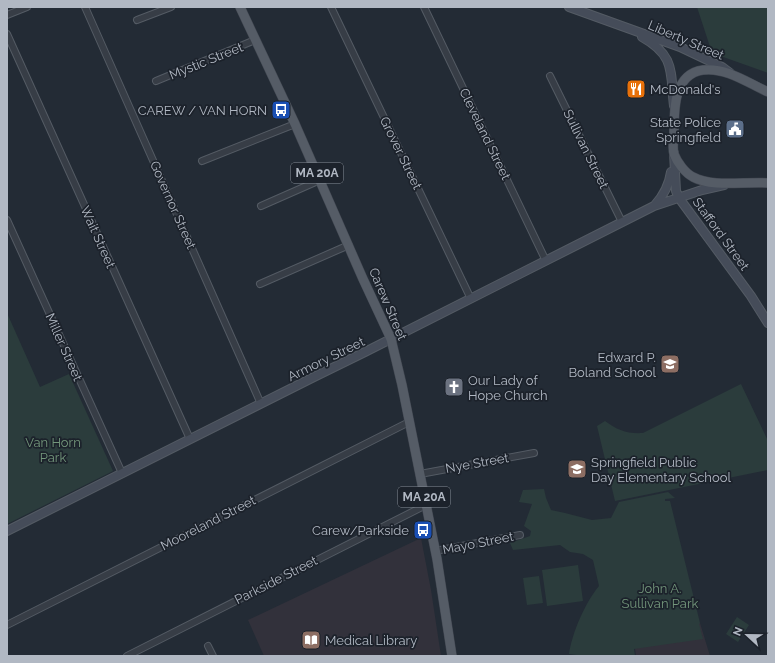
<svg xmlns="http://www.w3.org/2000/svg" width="775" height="663" viewBox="0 0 775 663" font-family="Raleway,sans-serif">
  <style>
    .medical { fill: #32313b }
    .green { fill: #2b3c3c }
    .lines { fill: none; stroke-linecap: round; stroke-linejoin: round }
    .minor-casing { stroke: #545b64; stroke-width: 8 }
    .secondary-casing { stroke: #545b64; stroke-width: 10 }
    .primary-casing { stroke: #404650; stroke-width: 10 }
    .minor { stroke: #373d46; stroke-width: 6 }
    .secondary { stroke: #454c59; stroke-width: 8 }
    .primary { stroke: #555c66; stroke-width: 9 }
    .labels { text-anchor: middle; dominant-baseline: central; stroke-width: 3.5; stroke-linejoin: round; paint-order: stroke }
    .shield { fill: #1c222b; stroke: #848b95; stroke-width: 1 }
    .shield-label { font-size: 12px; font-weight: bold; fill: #b1b8c3 }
    .street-label { font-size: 13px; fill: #b1b8c3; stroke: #1c222b }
    .poi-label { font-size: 13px; fill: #b1b8c3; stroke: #1c222b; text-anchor: start }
    .park-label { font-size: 13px; fill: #73967b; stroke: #1c222b }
  </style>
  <rect width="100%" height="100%" fill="#232b35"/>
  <path class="medical" d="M421,538L431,590L441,656H264L248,620Z
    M700,623L710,656H636L633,633Z"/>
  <path class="green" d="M697,7H768V73L712,53Z
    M7,313L40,387L69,374L113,471L7,524Z
    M741,384L768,441V470L615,501L597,426L605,421C617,430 627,434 643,433Z
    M544,489L546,498L551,510L565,513L592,520L611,518L619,502L668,492L675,498L665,499V501H670L700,623L699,624L703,639L634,649L635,656H584L569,654C572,633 585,603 599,586L593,560L583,554L570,552L560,545L513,550L510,543L530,536L531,531L524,526L532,504L519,502L523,490Z
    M578,565L583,601L547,606L542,570Z
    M539,576L543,603L527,605L523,578Z
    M737,617L749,625L738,642L726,634Z"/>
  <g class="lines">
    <g class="minor-casing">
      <path id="minor" d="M85,7L261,404
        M331,7L471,299
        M424,7L546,261
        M7,15L27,7
        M137,20L171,7
        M7,34L190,439
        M550,76L622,222
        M156,81L255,40
        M202,161L295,124
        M261,206L320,180
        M7,220L122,473
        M260,284L349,245
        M420,474L534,453
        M435,551L520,535
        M7,625L409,422
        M208,646L213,656
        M127,656L426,505"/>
    </g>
    <g class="secondary-casing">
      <path id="secondary" d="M569,7L680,47L722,67L730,73
        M642,37C676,56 670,72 674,106
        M674,153L676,191L679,198L751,296L768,323
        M655,205C664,195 669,186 671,172
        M7,531L314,377L365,352L654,206L702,190L724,185"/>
    </g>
    <g class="primary-casing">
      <path id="primary" d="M240,7L295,124L363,279L391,339L402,385L437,559L452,656
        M768,92C748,83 726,67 703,70C673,74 674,111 674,133C674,139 672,148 674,154C677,162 685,173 693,177C713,188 746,181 768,183"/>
    </g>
    <use href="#minor" class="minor"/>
    <use href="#secondary" class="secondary"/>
    <use href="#primary" class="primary"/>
  </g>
  <defs>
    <g id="restaurant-square" transform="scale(1)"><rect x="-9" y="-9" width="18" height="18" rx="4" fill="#e8710a" stroke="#1c222b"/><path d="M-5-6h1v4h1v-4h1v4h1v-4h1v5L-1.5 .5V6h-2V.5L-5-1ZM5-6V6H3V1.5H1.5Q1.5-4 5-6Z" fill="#fff"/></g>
    <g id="bus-square" transform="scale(1)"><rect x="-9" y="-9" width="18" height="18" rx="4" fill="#1a4fb4" stroke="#1c222b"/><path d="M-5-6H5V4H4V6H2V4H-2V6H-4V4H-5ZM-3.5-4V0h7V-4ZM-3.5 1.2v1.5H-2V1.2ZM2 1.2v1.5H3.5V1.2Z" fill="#fff"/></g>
    <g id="civic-square" transform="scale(1)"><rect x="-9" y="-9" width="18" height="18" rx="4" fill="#5c6f8a" stroke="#1c222b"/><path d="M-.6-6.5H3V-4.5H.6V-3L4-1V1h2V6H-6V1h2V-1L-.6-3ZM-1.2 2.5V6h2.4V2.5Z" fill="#fff"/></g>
    <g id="school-square" transform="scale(1)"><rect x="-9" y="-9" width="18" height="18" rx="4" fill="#8d6e63" stroke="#1c222b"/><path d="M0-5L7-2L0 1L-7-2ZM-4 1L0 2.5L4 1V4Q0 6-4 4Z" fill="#fff"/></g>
    <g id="church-square" transform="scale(1)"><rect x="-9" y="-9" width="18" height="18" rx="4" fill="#6b7280" stroke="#1c222b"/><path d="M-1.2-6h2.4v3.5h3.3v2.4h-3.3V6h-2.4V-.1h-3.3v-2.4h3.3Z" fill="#fff"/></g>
    <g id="library-square" transform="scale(1)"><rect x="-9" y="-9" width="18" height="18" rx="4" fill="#8d6e63" stroke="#1c222b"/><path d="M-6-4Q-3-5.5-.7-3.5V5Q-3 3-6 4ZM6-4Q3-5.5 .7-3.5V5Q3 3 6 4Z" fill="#fff"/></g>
  </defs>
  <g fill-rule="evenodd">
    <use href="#restaurant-square" x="636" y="89"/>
    <use href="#bus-square" x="281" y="110"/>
    <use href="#civic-square" x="735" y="129"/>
    <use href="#school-square" x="670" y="364"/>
    <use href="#church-square" x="454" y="387"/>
    <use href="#school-square" x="577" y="469"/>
    <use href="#bus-square" x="423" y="530"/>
    <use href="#library-square" x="311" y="640"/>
  </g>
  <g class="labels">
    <g class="shield">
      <rect x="291" y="163" width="52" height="20" rx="3"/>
      <rect x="398" y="487" width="52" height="20" rx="3"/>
    </g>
    <g class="shield-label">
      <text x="317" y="173">MA 20A</text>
      <text x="424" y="497">MA 20A</text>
    </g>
    <g class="street-label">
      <text transform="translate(686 40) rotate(23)">Liberty Street</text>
      <text transform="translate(206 61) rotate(-22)">Mystic Street</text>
      <text transform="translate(485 134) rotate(64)">Cleveland Street</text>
      <text transform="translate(586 149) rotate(64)">Sullivan Street</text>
      <text transform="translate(401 153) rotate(64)">Grover Street</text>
      <text transform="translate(173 205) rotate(66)">Governor Street</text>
      <text transform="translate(721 234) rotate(54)">Stafford Street</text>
      <text transform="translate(98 237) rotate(66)">Wait Street</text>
      <text transform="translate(388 304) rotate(67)">Carew Street</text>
      <text transform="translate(64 347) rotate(66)">Miller Street</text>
      <text transform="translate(326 359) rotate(-26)">Armory Street</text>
      <text transform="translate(477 463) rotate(-10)">Nye Street</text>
      <text transform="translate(208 523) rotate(-27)">Mooreland Street</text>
      <text transform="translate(478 543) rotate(-11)">Mayo Street</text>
      <text transform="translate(276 580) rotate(-27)">Parkside Street</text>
    </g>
    <g class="poi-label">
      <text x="650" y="89">McDonald's</text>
      <text x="267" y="110" text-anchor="end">CAREW / VAN HORN</text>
      <text x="721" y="122" text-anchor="end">State Police<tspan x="721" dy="15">Springfield</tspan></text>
      <text x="656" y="357" text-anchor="end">Edward P.<tspan x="656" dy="15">Boland School</tspan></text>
      <text x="468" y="380">Our Lady of<tspan x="468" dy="15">Hope Church</tspan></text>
      <text x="591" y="462">Springfield Public<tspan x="591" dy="15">Day Elementary School</tspan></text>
      <text x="409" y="530" text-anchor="end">Carew/Parkside</text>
      <text x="325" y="640">Medical Library</text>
    </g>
    <g class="park-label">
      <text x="53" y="442">Van Horn<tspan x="53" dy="15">Park</tspan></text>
      <text x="660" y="588">John A.<tspan x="660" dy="15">Sullivan Park</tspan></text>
    </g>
  </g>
  <rect width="775" height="663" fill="none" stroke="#b1b8c3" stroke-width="16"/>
  <g transform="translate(747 635) rotate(292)" stroke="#1c222b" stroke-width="3" paint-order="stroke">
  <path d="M0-3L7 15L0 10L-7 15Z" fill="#b1b8c3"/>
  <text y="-6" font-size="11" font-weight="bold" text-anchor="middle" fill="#b1b8c3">N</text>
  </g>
</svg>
